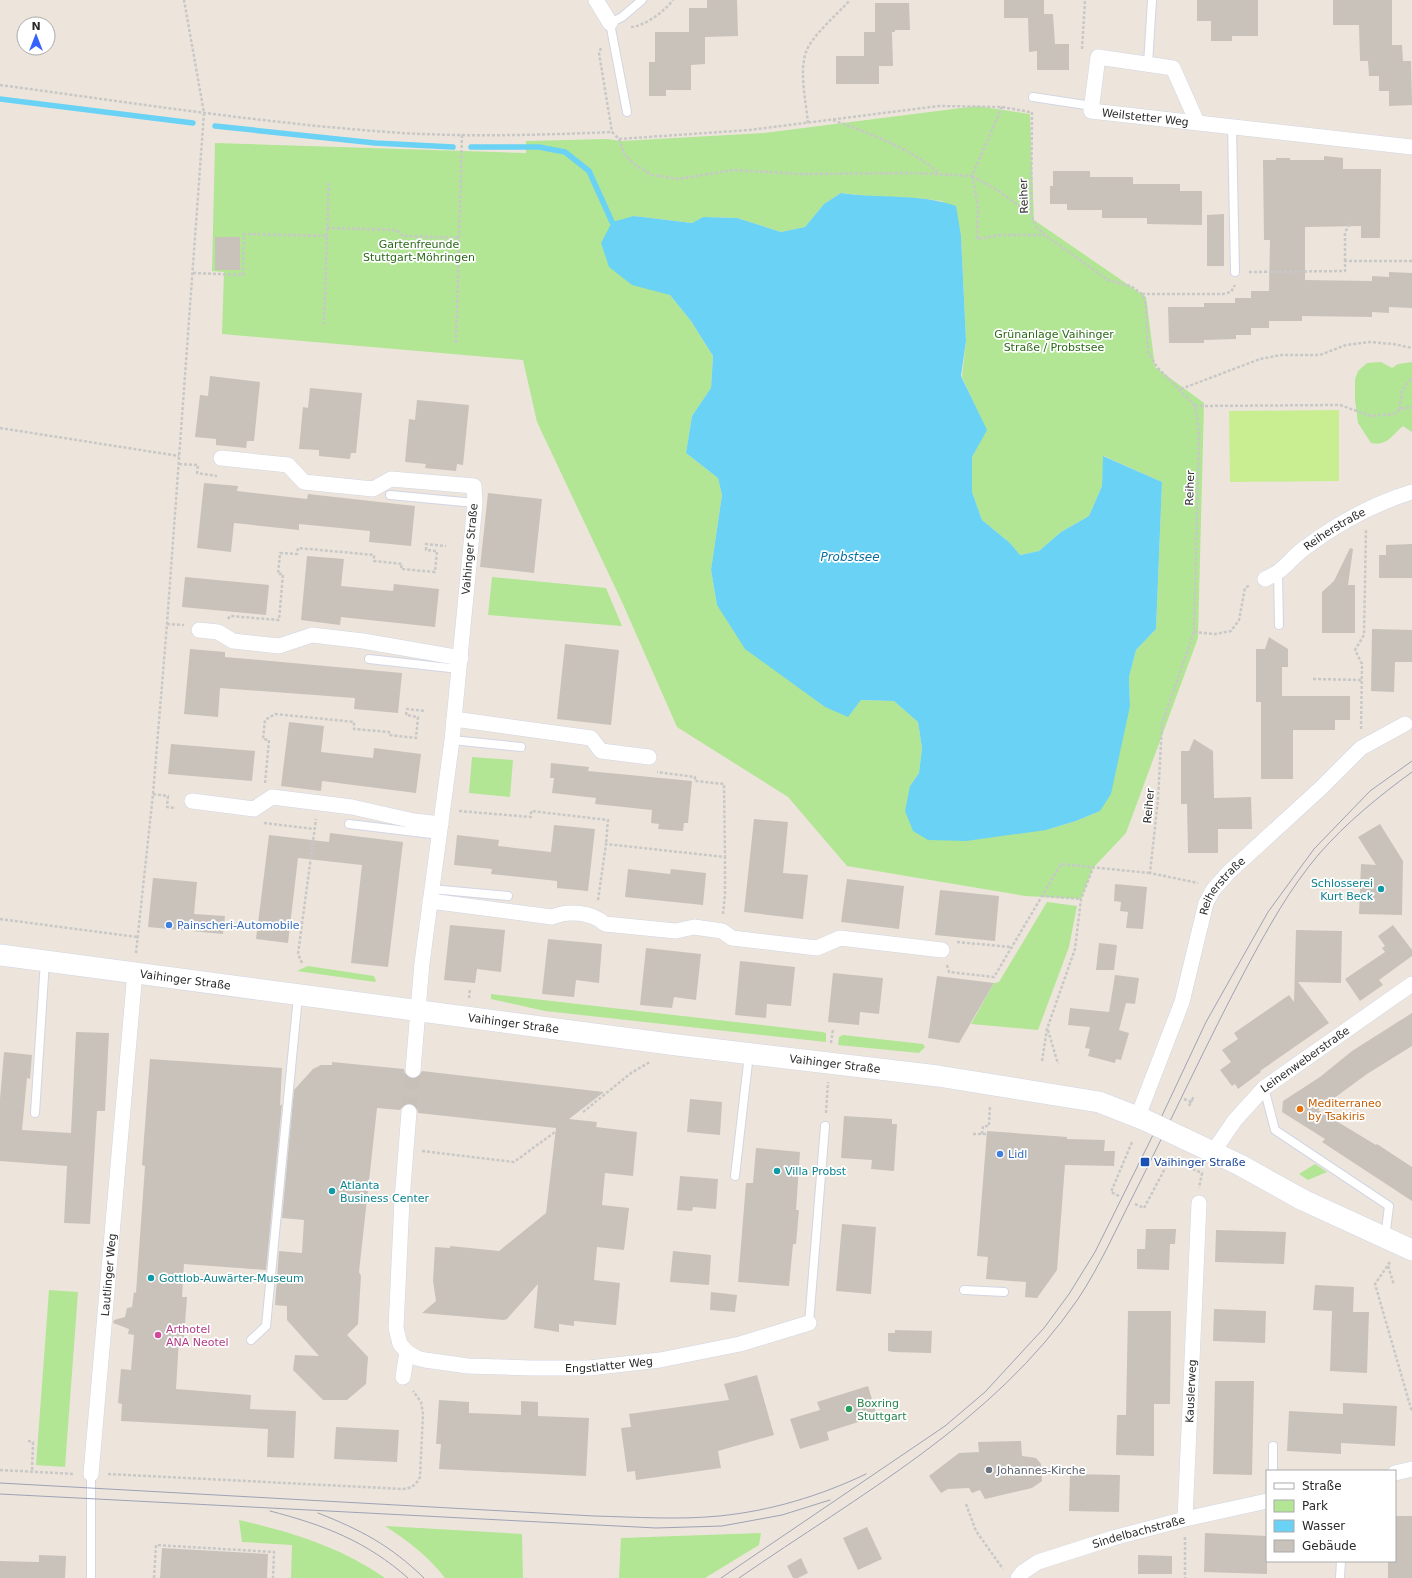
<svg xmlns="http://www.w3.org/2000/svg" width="1412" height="1578" viewBox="0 0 1412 1578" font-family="'DejaVu Sans',sans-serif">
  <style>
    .green { fill: #b2e695; fill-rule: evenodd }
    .pitch { fill: #c8ee91 }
    .water { fill: #6ad2f4 }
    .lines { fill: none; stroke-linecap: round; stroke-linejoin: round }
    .stream { stroke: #6ad2f4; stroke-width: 5.5 }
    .building { fill: #c8c2bb }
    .street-tunnel { stroke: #c6c0b8; stroke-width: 15; stroke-dasharray: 15 8; stroke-linecap: butt }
    .lane-casing { stroke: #d1d5e4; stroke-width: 10 }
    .street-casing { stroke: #d1d5e4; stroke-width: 16 }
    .secondary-casing { stroke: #d1d5e4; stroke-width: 22 }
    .path { stroke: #c8c8c8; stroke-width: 2.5; stroke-dasharray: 3 2; stroke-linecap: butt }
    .lane { stroke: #fff; stroke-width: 8 }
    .street { stroke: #fff; stroke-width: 15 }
    .secondary { stroke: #fff; stroke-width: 21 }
    .tram { stroke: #9ea2b5; stroke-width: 1 }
    .secondary-bridge-casing { stroke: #d1d5e4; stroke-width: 22; stroke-linecap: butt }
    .secondary-bridge { stroke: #fff; stroke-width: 21 }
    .culture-dot { fill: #0f9aa8; stroke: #fff; stroke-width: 1.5 }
    .shop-dot { fill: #3f7fe0; stroke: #fff; stroke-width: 1.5 }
    .food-dot { fill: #e8710a; stroke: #fff; stroke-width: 1.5 }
    .transit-dot { fill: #1a4fb4; stroke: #fff; stroke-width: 1.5 }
    .hotel-dot { fill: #d1479c; stroke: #fff; stroke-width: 1.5 }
    .leisure-dot { fill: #2e9e5b; stroke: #fff; stroke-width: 1.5 }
    .worship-dot { fill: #6b7280; stroke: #fff; stroke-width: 1.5 }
    .labels { text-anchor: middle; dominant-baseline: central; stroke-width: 3.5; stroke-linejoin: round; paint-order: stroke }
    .street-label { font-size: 11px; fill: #2a2a2a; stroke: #fff }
    .park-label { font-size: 11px; fill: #2a6a17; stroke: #fff }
    .culture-label { font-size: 11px; fill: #0d838f; stroke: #fff; text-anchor: start }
    .shop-label { font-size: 11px; fill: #366cbe; stroke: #fff; text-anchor: start }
    .food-label { font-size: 11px; fill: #c56008; stroke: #fff; text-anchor: start }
    .transit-label { font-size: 11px; fill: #164399; stroke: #fff; text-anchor: start }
    .hotel-label { font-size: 11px; fill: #b23c85; stroke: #fff; text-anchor: start }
    .leisure-label { font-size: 11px; fill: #27864d; stroke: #fff; text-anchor: start }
    .worship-label { font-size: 11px; fill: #5b616d; stroke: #fff; text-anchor: start }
    .water-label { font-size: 12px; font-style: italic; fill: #086fa1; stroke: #fff }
  </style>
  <rect width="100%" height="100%" fill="#ede5db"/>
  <path class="green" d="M977,106L1030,114L1034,220L1146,297L1155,367L1204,403L1198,638L1126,833L1093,868L1081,899L1025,896L847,866L788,797L677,727L622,602L537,422L523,360L222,334L224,272L212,271L215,143L526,153V141L607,139L621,141L764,133ZM841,193C874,198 908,196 942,201L961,236L966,341L962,377L986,430L972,457V492L982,520L1010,543L1020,555L1039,551L1061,532L1089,516L1102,486L1104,456L1162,482L1156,629L1136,650L1129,677L1130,706L1100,811L1076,821L1046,830L910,786L919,773L922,748L918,722L894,701L861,700L848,716L825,707L789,680L717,605L711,570L722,495L718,478L686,453L692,416L711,388L713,356L691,321L670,295L634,216L692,223L703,217L737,218L781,232L805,227L824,204Z
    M1381,362L1392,368L1398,364L1412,362V432L1403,426C1392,435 1387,447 1371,443L1358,423L1355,400V379L1358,371L1367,363Z
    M492,577L606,588L622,626L488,615Z
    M472,757L513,760L510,797L469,793Z
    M1047,902L1077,906L1069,947L1038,1030L971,1024L994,983L999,982Z
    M308,966L374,976L376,981L375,982L297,971Z
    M491,994L822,1032L826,1033V1042L545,1011L491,999Z
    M843,1035L923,1044L925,1047L919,1053L838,1045L839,1037Z
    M1315,1164L1327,1172L1308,1180L1299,1174Z
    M49,1290L78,1292L65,1467L36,1465Z
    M239,1520C291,1532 341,1547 385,1578H291L292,1545L242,1542Z
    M385,1526L522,1534L523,1578H445C428,1556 408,1541 385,1526Z
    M761,1533L759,1545L705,1578H619L621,1538Z"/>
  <path class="pitch" d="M1339,410V481L1230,482L1229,411Z"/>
  <path class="water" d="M841,193C879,199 919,193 956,206L961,236L966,341L961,376L987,430L972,457V492L982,520L1010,543L1020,555L1039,551L1061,532L1089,516L1102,486L1103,456L1162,482L1156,629L1136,650L1129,677L1130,706L1111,794L1100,811L1076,821L1046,830L966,841L928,840L913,831L905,811L910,786L919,773L922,748L918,722L894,701L861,700L848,717L825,707L745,649L717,605L711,570L722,495L718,478L686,453L692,416L711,388L713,356L691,321L670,295L632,285L609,267L601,243L612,222L634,216L692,223L703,217L737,218L781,232L805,227L824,204Z"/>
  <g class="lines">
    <path class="stream" d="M0,99L193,123
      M215,126L375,143L453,147
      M471,147H539L565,152L589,171L612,222"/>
  </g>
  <path class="building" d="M707,0H737L738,36L705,37V64L691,65V90H666V96H649V62H655V32H689V8H707Z
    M1004,0H1044V14H1053L1055,44H1069V70H1037V51L1029,52L1028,18H1004Z
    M1197,0H1258V36H1232V41H1211V21H1197Z
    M1333,0H1392V45H1402L1403,61H1411L1412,105L1389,106V91H1379V76H1369L1368,61H1360L1359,25H1333Z
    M875,3H909L910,30H895V32H892L893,66H879V84H836V56H864V32H875Z
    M1324,156L1343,158V169H1381L1380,238H1361V226L1305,227V280L1372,281V276L1389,277V272L1412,273V308L1389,307V313L1372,312V317L1302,316V321H1269V328H1251V335H1236V339L1204,340V343H1169L1168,307H1204V303H1235V298H1251V291H1269L1270,240H1264L1263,160H1276V158H1290V160H1324Z
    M1053,171H1090V177H1133V184H1180V191H1202V225L1147,224V218H1102V210H1067V204H1050V186H1053Z
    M1224,214V266H1207V215Z
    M215,237H240V270H215Z
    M210,376L260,382L254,441H247L246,448L216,445V439L195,437L200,395L208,396Z
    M310,388L362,393L356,453H351L350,459L319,456V450L299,449L303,407L308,408Z
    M417,400L469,405L463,465L457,464L456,471L425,468L426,464L405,462L409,419L415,420Z
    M204,483L238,486L237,491L307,499L308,494L415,506L411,546L369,542L370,531L299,524V530L234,523L231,552L197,548Z
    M488,493L542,499L534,573L480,567Z
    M1412,544V578H1379V555H1386V545Z
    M1350,548L1353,549L1348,585H1355V633H1322V592L1334,581Z
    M307,556L344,559L341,586L393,591L394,584L439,589L435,627L341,617L340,625L301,620Z
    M185,577L269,585L266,615L182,607Z
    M1372,629L1412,630V662H1395L1394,692L1371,691Z
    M1269,637L1288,649V667H1282V696H1350V720H1335V730H1293V779H1261V702H1256V649H1265Z
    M565,644L619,650L611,725L557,719Z
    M190,649L225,652V657L402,673L398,713L354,709L355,698L220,688L218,717L184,714Z
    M289,722L324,726L321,752L373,758L374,748L421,754L416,793L322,781L321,791L281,786Z
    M1194,739L1213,751L1214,798L1251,797L1252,829H1218V853H1188L1187,804H1181V751H1189Z
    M171,744L255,751L252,781L168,774Z
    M551,763L589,767L588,771L692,781L688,823H684L683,831L658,829L659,824L651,823L652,810L595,804L596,798L552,793L554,778H550Z
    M754,819L788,822L783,873L808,875L803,919L744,912Z
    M1380,824L1403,861L1402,915L1359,914L1361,864L1376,865L1358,837Z
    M554,825L595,829L588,891L557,888V881L491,874L492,869L454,865L457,835L499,840L498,846L551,852Z
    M330,833L403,842L388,967L351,963L362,865L298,858L288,943L256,939L269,835L329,842Z
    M628,869L670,874L671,869L706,873L703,905L625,897Z
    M153,878L197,882L194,914L225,916L223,934L148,927Z
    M847,879L904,886L899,929L841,922Z
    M1115,884L1147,887L1143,929L1126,928L1128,912L1120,911L1121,902L1114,901Z
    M940,890L999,896L995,941L935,935Z
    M450,925L505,930L501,972L477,969L475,983L444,980Z
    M1393,925L1412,950V956L1379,980L1383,985L1360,1001L1345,979L1385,952L1382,948L1385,946L1378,936Z
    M1296,930L1342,931L1341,983L1298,982L1329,1023L1260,1071L1261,1072L1238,1089L1235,1084L1232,1086L1220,1070L1231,1062L1222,1050L1238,1039L1234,1033L1289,995L1294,1002Z
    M548,939L602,944L599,983L576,980L574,997L542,994Z
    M1099,943L1117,945L1114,970H1096Z
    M646,948L701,954L696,1000L674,997L672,1008L640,1005Z
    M740,961L795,967L791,1006L767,1004L766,1018L735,1015Z
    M833,973L883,978L879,1014L860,1012L859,1025L828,1022Z
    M1115,975L1139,978L1135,1004L1126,1003L1119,1030L1129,1033L1121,1060L1116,1059L1115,1063L1088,1056L1090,1049L1085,1048L1090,1027L1068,1025L1070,1008L1109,1012Z
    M937,976L994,983L959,1043L928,1038Z
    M1412,1013V1046L1367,1074L1318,1110L1376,1145L1377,1144L1412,1167V1201L1322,1142L1325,1139L1282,1112L1283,1101L1320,1077L1352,1051Z
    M76,1032L109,1033L105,1111H97L90,1224L64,1223L67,1166L0,1161V1099L4,1052L32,1055L30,1079L27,1078L22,1130L71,1133Z
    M150,1059L282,1068L280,1106L282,1104L266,1270L184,1264L182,1297H187L184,1338H179L176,1389L251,1395L250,1409L296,1411L294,1458L267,1457L268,1429L121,1421L122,1404L118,1403L121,1369L131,1370L134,1335L128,1334L129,1329L113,1323L114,1320L125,1317L127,1308L132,1307L134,1292L136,1293L145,1166L142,1165Z
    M332,1062L404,1069L405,1074L412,1079L417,1078L422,1071L604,1092L569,1119L597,1122L596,1127L637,1132L633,1176L605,1173L602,1205L629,1208L624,1250L597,1247L594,1280L620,1283L616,1325L574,1321V1326L559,1324V1332L534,1328L538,1284L507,1319L504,1320L422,1313L436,1301L433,1281L435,1247L450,1248V1246L499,1251L546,1213L556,1128L418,1113L417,1108L410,1103L405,1104L400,1110L377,1108L359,1272L361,1276L358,1324L347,1335L368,1357L366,1384L347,1400H323L293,1370L295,1355L319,1356L287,1320V1306L275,1305L279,1251L302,1253L304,1220L282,1218L294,1090L313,1069L321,1065H332Z
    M690,1099L722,1102L720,1135L687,1132Z
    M844,1116L892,1119V1124H897L894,1171L871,1169L872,1160L841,1158Z
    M987,1131L1067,1137V1139L1105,1140L1104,1151H1115L1114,1166L1065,1165L1057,1270L1037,1298L1025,1297L1026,1282L986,1279L988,1257L977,1256Z
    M756,1148L800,1152L796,1210H799L796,1244H793L789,1286L738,1282L746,1183H753Z
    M680,1176L718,1179L716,1209L693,1207L692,1211L677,1210Z
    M842,1224L876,1227L871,1294L836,1291Z
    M1146,1229H1176L1175,1244H1170L1169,1270L1137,1269V1249H1145Z
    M1216,1230L1286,1232L1284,1264L1215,1262Z
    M673,1251L711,1255L709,1285L670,1282Z
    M1315,1285L1354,1287L1353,1312H1369L1367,1373L1330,1371L1332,1311L1313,1310Z
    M711,1292L737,1295L735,1312L710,1310Z
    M1214,1309L1266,1311L1265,1343L1213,1341Z
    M1128,1311H1171L1170,1404H1154V1456L1116,1455L1117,1415H1126Z
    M895,1330L932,1331L931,1353L893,1352L888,1351V1333H895Z
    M757,1375L774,1435L718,1451L721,1468L636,1480L635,1471L627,1472L621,1428L631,1427L629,1414L729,1400L724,1384Z
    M1215,1381H1254L1252,1475L1213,1474Z
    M868,1386L877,1416L827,1432L829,1440L800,1449L790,1419L820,1410L817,1402Z
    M439,1400L469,1402V1413L521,1415V1401L538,1402V1416L589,1418L586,1476L439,1469L441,1444H436Z
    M1343,1403L1397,1406L1395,1446L1341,1443V1454L1287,1451L1289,1411L1343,1414Z
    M336,1427L399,1430L397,1462L334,1459Z
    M1021,1441L1022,1456L1036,1458L1041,1464L1042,1481L1032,1488L985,1499L980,1490L972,1493L969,1488L948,1489L941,1493L929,1476L959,1453L979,1452L978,1442Z
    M1070,1474L1120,1475L1119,1512L1069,1511Z
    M1395,1516H1412V1578H1388V1561H1395Z
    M867,1527L882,1559L858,1570L843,1538Z
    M1205,1533L1267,1536V1574L1204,1572Z
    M162,1548L268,1554L267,1578H160Z
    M39,1555L66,1556L65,1578H0V1561L39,1562Z
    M1138,1555L1172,1556V1574H1138Z
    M801,1558L808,1573L798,1578H793L787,1566Z"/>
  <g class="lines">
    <path class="street-tunnel" d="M409,1112L413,1070"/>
    <g class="lane-casing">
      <path id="lane" d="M1148,64L1152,0
        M1033,97L1092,106
        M627,112L610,23L622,17L642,0
        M1232,127L1235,272
        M390,495L475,503
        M1278,573L1279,625
        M369,659L459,669
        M452,740L521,747
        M349,824L440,835
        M431,889L508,896
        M1264,1088L1275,1130L1389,1206L1385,1238
        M35,1113L45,961
        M735,1176L749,1054
        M964,1290L1004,1292
        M809,1323L825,1126
        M251,1340L266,1326L298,996
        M1273,1471V1446
        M91,1474V1578
        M1340,1578L1341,1561"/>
    </g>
    <g class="street-casing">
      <g id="street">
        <path d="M596,0L610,23"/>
        <path id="s1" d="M1197,122L1173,68L1098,57L1091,111L1412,147"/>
        <path d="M221,458L288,465L304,482L373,489L391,479L474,486L475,503L452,740L422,963L413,1070"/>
        <path id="s2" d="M1265,579C1286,570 1289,559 1306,547C1338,523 1373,504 1412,492"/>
        <path d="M199,630L218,632L233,641L279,646L312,635L363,641L461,658"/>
        <path d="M454,719L591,738L601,751L649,757"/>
        <path d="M192,801L254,809L272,797L352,807L414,821L441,824"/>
        <path d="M430,901L552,917C568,910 592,912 605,924L676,931L694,927L722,931L732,938L817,948L840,938L942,950"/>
        <path id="s3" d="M409,1112L402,1200L396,1328L400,1344L407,1352L417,1358L425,1360L468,1366L532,1368H589L660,1360L740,1344L809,1323"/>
        <path id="s4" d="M1138,1116L1182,1002L1206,903L1213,890L1228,873L1322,787L1361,748L1405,724"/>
        <path id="s5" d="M1213,1152L1235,1120L1264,1088L1412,984"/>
        <path d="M403,1377L407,1352"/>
        <path d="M1395,1473L1412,1469"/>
        <path id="s6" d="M91,1474L135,972"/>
        <path id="s7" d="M1185,1519L1199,1203"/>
        <path id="s8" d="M1018,1578L1023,1572L1038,1562L1113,1538L1185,1519L1267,1501"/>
      </g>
    </g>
    <g class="secondary-casing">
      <g id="secondary">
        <path id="s9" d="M0,955L677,1045L938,1076L1099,1102L1145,1120"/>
        <path d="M1183,1138L1240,1165L1303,1200L1412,1250"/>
      </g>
    </g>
    <path class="path" d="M631,27C645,26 665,11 673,0
      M601,48L599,53L612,132
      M1082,49L1085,0
      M0,85C134,103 267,124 402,133C472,137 542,135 612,132L619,139L749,130L939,106L1002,107L1030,112
      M1032,112L1031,214L1035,225L1045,235L1108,280L1131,286L1142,294L1146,305L1148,352L1157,367L1195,406L1199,432L1194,632L1162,724L1158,799L1150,873L1198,883
      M833,120C870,134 909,147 940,174
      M808,123C806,102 799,72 806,52C812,35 838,14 850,0
      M619,139L624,154L635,165L652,175L678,179L733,170L801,174L914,173L972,176L1002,107
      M972,176L978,206L977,239L1000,235H1044
      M972,176L994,188L1031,214
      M327,228L396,230L403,236L459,238
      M327,236L329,181
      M1345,261V232L1351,222
      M1249,272L1345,271V261H1412
      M193,273L243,275L244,234L327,236L324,324
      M1142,294H1223L1231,292L1235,285
      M456,343L462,135
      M1181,389L1260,359L1281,355H1320L1346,345L1370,342L1393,344L1412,348
      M1195,406L1340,405L1371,416L1394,414L1400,409L1412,407
      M1400,409L1402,391L1412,377
      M0,428L179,456
      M179,464L198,465L197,473L217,476
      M228,619L230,616L279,620L283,574H278L280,553L297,554L298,548L374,555V561L402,564L401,569L435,572L437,551L426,550V544L446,546
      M167,624L184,625
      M1194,632L1215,634L1231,631L1239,620L1245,588L1250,585
      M1313,679L1362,680
      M1361,729L1362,664L1355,650L1364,635L1366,529
      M265,783L269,740L263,739L265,720L275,714L354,722V729L389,732V735L416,738L418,717L406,715L407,709L426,711
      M153,794L168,796L167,807L176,808
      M459,811L531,817V811L608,820L606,844
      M264,823L314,829
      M1041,896L1081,899
      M598,900L606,844L725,857L724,784L695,781V777L657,772
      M723,914L725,894V857
      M0,919L137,937
      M957,942L1011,947
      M136,953L153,794L167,624L204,113L184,0
      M302,963L298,954L316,819
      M947,965L949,972L994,977L1061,864L1150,873
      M469,998L470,989
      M1048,1030L1058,1064
      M831,1043L833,1029
      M1042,1061L1047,1029L1075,949L1081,899L1093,868
      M1184,1099L1191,1102L1194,1096
      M1189,1106L1192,1100
      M583,1112L631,1073L650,1062
      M826,1113L828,1082
      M973,1134H986
      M982,1134L983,1126H989L990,1105
      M422,1151L514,1162L555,1132
      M1119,1196L1111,1192L1132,1142
      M1135,1204L1144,1208L1170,1159L1202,1173L1199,1188
      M1390,1262L1375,1284L1412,1412
      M1388,1266L1394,1285
      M28,1441L33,1442L32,1472
      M0,1470L75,1474
      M108,1474L403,1489C412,1488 416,1485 420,1477L423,1414L421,1402L413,1391
      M966,1504L976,1531L1003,1569
      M1185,1537V1578
      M154,1578L156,1545L274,1552L273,1578"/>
    <use href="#lane" class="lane"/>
    <use href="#street" class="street"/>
    <use href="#secondary" class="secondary"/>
    <path class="tram" d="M0,1483L594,1516C635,1517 678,1520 719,1516C770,1511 820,1496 866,1474
      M0,1494L656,1528L722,1526L782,1515L830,1500
      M270,1511C324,1525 366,1541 408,1578
      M318,1513C361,1530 390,1545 424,1578
      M721,1578L945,1426L985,1392L1044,1328L1069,1294L1095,1252L1152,1137L1206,1022L1268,912L1314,849L1370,791L1412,761
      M739,1578C859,1495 994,1422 1078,1299C1100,1266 1116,1229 1134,1194C1172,1119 1207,1042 1247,967C1268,928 1290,888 1319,854C1346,823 1379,796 1412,772"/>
    <g class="secondary-bridge-casing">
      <path id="secondary-bridge" d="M1145,1120L1183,1138"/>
    </g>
    <use href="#secondary-bridge" class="secondary-bridge"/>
  </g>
  <g class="culture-dot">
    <circle cx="1381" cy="889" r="4"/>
    <circle cx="777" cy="1171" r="4"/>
    <circle cx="332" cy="1191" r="4"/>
    <circle cx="151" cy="1278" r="4"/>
  </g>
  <g class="shop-dot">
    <circle cx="169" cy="925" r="4"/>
    <circle cx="1000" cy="1154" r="4"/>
  </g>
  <circle class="food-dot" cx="1300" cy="1109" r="4"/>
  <rect class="transit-dot" x="1140" y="1157" width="10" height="10" rx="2"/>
  <circle class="hotel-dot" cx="158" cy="1335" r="4"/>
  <circle class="leisure-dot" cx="849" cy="1409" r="4"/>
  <circle class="worship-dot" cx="989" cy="1470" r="4"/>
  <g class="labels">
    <g class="street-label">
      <text stroke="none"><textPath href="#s1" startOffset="244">Weilstetter Weg</textPath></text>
      <text transform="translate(1024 196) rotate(-92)">Reiher</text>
      <text transform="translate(1190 488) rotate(-88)">Reiher</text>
      <text stroke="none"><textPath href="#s2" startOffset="86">Reiherstraße</textPath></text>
      <text transform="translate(470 549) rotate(-85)">Vaihinger Straße</text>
      <text transform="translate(1149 806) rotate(-85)">Reiher</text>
      <text stroke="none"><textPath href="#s4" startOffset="247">Reiherstraße</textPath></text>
      <text stroke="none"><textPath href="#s9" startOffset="187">Vaihinger Straße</textPath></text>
      <text stroke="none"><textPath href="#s9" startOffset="518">Vaihinger Straße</textPath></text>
      <text stroke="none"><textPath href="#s5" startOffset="132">Leinenweberstraße</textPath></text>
      <text stroke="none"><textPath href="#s9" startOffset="842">Vaihinger Straße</textPath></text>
      <text stroke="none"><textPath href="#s6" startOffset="200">Lautlinger Weg</textPath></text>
      <text stroke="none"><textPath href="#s3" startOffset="448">Engstlatter Weg</textPath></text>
      <text stroke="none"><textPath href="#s7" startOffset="128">Kauslerweg</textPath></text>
      <text stroke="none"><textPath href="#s8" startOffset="131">Sindelbachstraße</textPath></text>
    </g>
    <g class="park-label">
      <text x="419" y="244">Gartenfreunde<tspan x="419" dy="13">Stuttgart-Möhringen</tspan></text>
      <text x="1054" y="334">Grünanlage Vaihinger<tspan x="1054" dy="13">Straße / Probstsee</tspan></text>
    </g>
    <g class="culture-label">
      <text x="1373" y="883" text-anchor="end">Schlosserei<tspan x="1373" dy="13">Kurt Beck</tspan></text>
      <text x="785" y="1171">Villa Probst</text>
      <text x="340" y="1185">Atlanta<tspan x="340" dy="13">Business Center</tspan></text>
      <text x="159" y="1278">Gottlob-Auwärter-Museum</text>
    </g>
    <g class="shop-label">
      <text x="177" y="925">Painscheri-Automobile</text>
      <text x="1008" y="1154">Lidl</text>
    </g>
    <g class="food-label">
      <text x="1308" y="1103">Mediterraneo<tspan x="1308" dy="13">by Tsakiris</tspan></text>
    </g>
    <g class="transit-label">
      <text x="1154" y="1162">Vaihinger Straße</text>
    </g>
    <g class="hotel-label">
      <text x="166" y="1329">Arthotel<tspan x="166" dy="13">ANA Neotel</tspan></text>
    </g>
    <g class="leisure-label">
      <text x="857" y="1403">Boxring<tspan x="857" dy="13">Stuttgart</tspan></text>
    </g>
    <g class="worship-label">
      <text x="997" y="1470">Johannes-Kirche</text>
    </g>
    <g class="water-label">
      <text x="850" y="557">Probstsee</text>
    </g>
  </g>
  <rect x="1266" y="1470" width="130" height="92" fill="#ffffff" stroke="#aaaaaa"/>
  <rect x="1274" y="1483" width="20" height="6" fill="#ffffff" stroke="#aaaaaa"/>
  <text x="1302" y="1490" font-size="12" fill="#2a2a2a">Straße</text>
  <rect x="1274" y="1500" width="20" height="12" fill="#b2e695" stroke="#aaaaaa"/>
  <text x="1302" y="1510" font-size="12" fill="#2a2a2a">Park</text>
  <rect x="1274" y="1520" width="20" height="12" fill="#6ad2f4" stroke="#aaaaaa"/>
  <text x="1302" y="1530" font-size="12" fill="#2a2a2a">Wasser</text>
  <rect x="1274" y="1540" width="20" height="12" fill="#c8c2bb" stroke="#aaaaaa"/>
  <text x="1302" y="1550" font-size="12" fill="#2a2a2a">Gebäude</text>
  <g transform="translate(36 36)"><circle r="19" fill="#ffffff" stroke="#aaaaaa"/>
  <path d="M0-3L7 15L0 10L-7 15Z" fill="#3660ff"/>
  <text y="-6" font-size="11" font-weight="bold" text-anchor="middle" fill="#2a2a2a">N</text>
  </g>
</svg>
